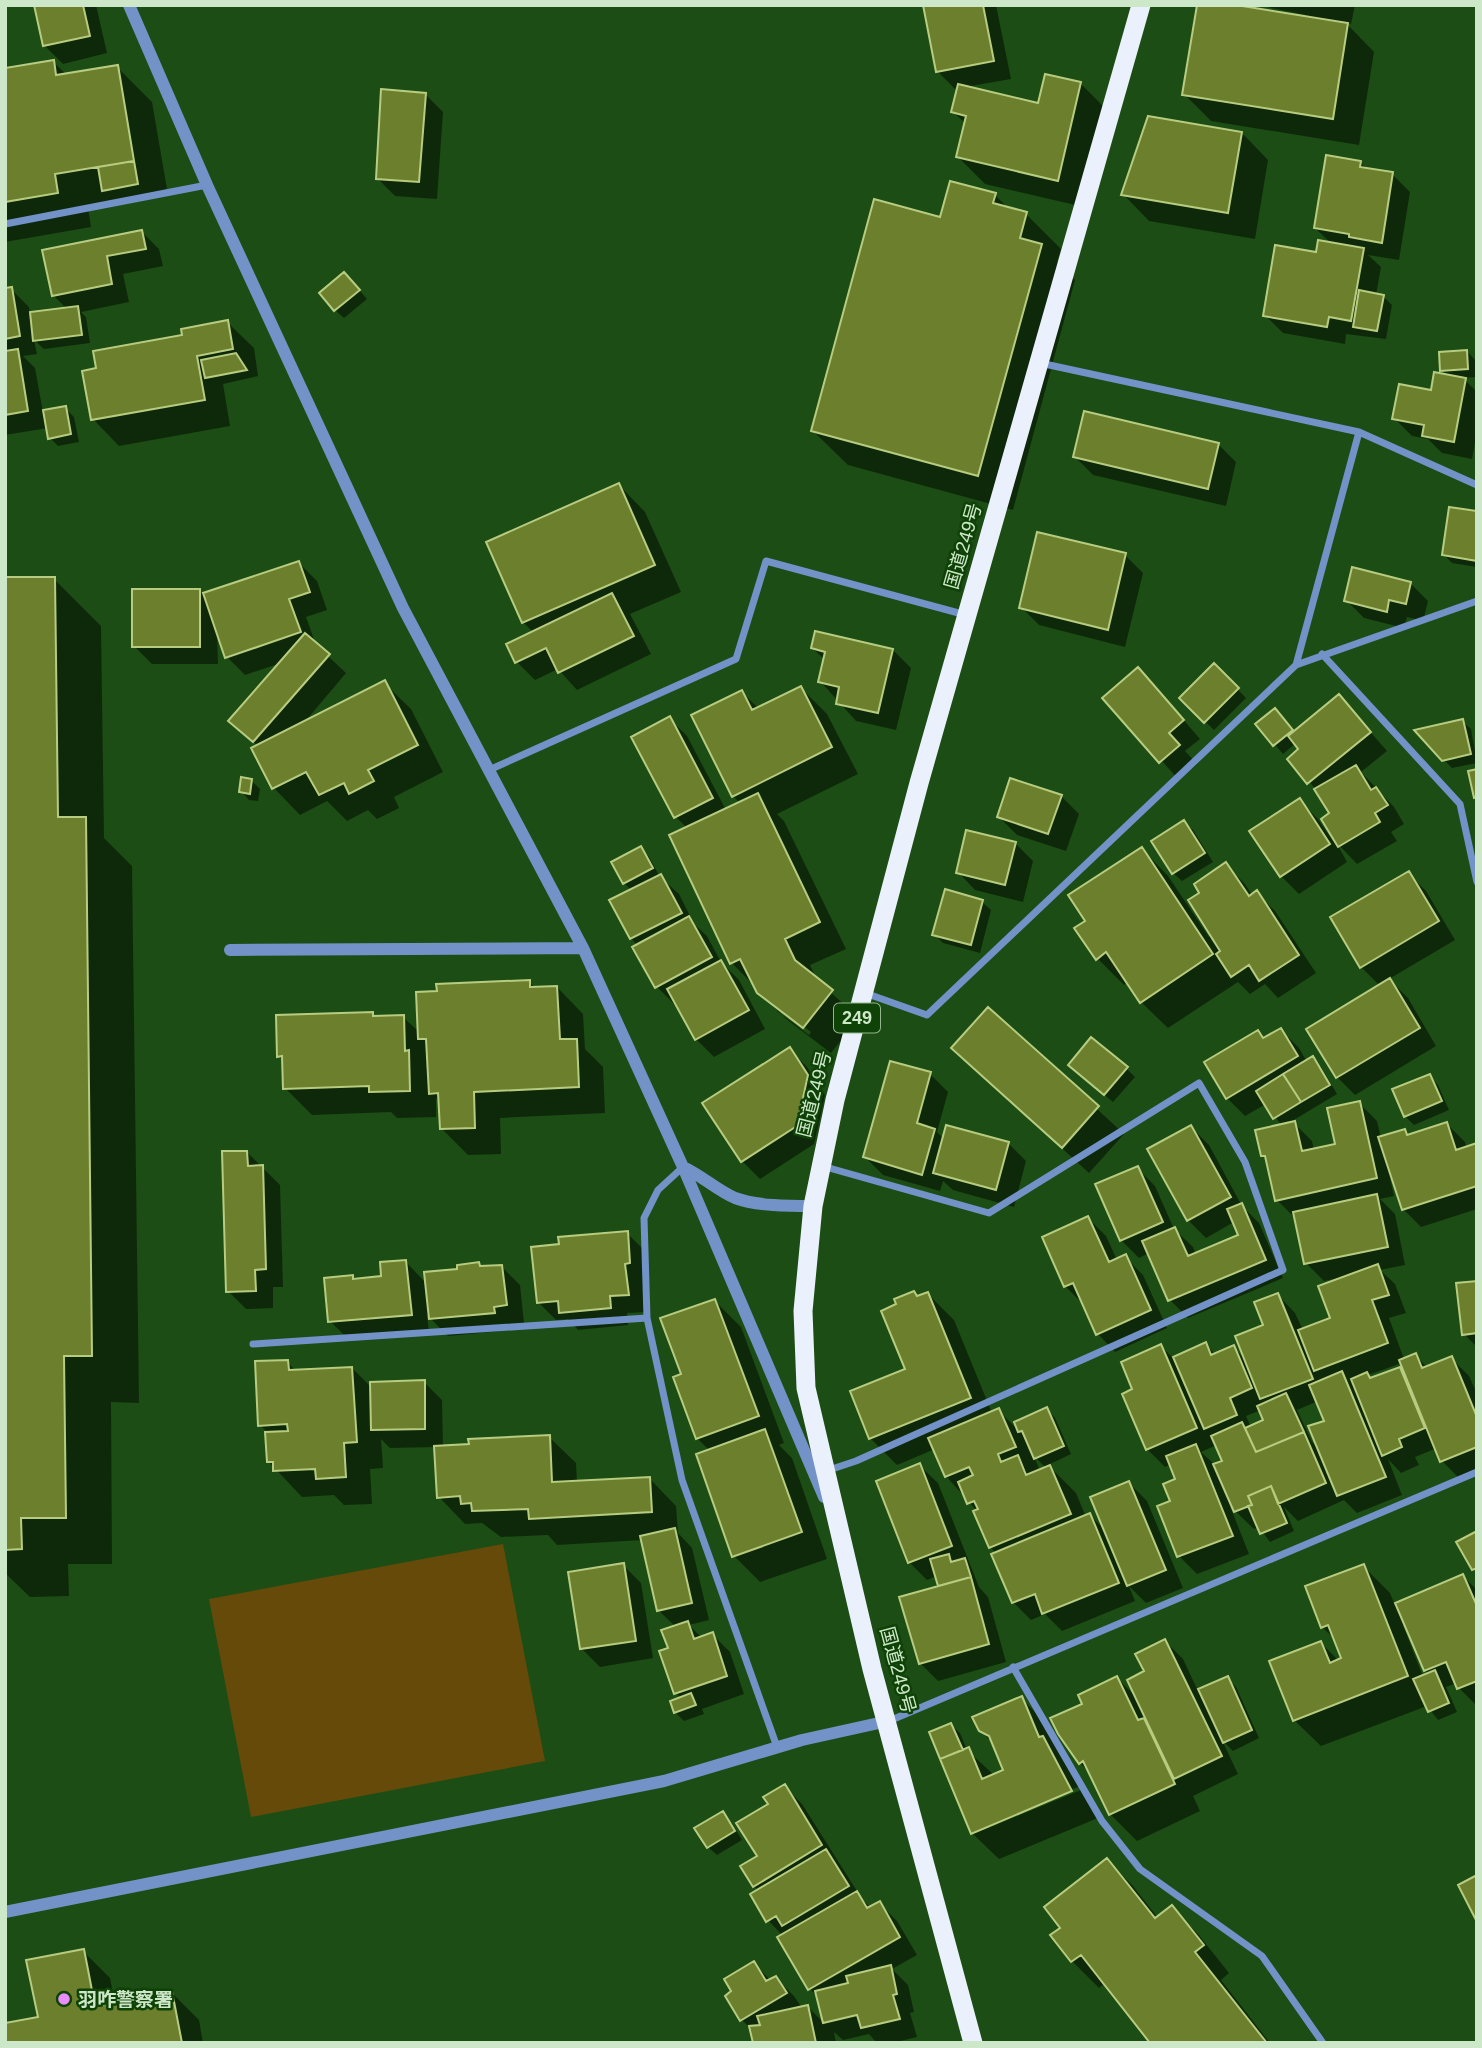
<svg xmlns="http://www.w3.org/2000/svg" width="1482" height="2048" viewBox="0 0 1482 2048" font-family="Arial,'Noto Sans JP',sans-serif">
  <style>
    .green { fill: #664a0a }
    .shadow { fill: #0007; fill-rule: evenodd }
    .building { fill: #6c7f2c; stroke: #b7cc80; stroke-width: 2 }
    .lines { fill: none; stroke-linecap: round; stroke-linejoin: round }
    .minor { stroke: #7392c8; stroke-width: 7 }
    .tertiary { stroke: #7392c8; stroke-width: 12 }
    .trunk { stroke: #eaf1fc; stroke-width: 19 }
    .poi-dot { fill: #ea8dfc; stroke: #0f4206; stroke-width: 2.5 }
    .labels { text-anchor: middle; dominant-baseline: central; stroke-width: 5; stroke-linejoin: round; paint-order: stroke }
    .shield { fill: #0f4206; stroke: #94b68e; stroke-width: 2 }
    .shield-label { font-size: 18px; font-weight: bold; fill: #cde8c8 }
    .street-label { font-size: 19px; fill: #cde8c8; stroke: #0f4206 }
    .poi-label { font-size: 19px; font-weight: bold; fill: #cde8c8; stroke: #0f4206; text-anchor: start }
  </style>
  <rect width="100%" height="100%" fill="#1c4d14"/>
  <path class="green" d="M503,1544L545,1761L251,1817L209,1599Z"/>
  <path class="shadow" d="M36,5H96L107,53L63,64L45,46Z
    M925,5H996L1011,79L965,87L1039,105L1080,83L1107,110L1084,207L985,184L958,157L966,124L953,112L958,89H955L937,71Z
    M1257,5H1355L1351,24L1346,23L1374,52L1359,145L1211,121L1184,94L1305,18L1306,15Z
    M53,62L67,75L117,67L152,102L168,195L88,208L91,227L5,242V70Z
    M425,94L443,112L437,199L395,196L377,178Z
    M1242,133L1268,160L1255,239L1149,221L1123,194Z
    M1360,162L1368,170L1392,174L1410,192L1399,260L1368,255L1381,267L1376,295L1383,296L1392,305L1386,339L1346,334L1345,344L1283,333L1265,315L1317,254L1332,244L1315,228Z
    M995,195L1010,210L1026,214L1061,249L1057,262L1075,280L1013,510L848,465L813,431L942,219Z
    M141,231L159,249L163,266L123,274L129,302L81,312L86,317L90,343L44,349L34,340L37,354L23,356L35,368L43,412L65,408L74,417L79,442L58,446L50,438L48,428L5,435V290L11,289L29,307L30,314L67,309L54,296L45,251Z
    M353,283L367,299L344,318L335,310Z
    M227,322L254,348L258,376L223,384L230,426L119,446L93,419L98,369Z
    M1467,351L1475,360L1476,377L1463,378L1477,392V432L1472,459L1442,453L1428,439L1412,436L1394,418L1432,393L1449,377L1442,370Z
    M1218,444L1236,462L1226,506L1093,475L1075,457Z
    M619,485L645,512L681,592L630,614L651,654L577,690L558,669L535,680L517,662L509,645L534,633L523,622Z
    M1477,513V567L1452,563L1444,555Z
    M1125,555L1143,573L1125,647L1039,625L1021,607Z
    M299,563L317,581L327,610L306,617L316,645L346,673L303,724L384,683L411,709L443,772L394,797L399,808L377,819L368,810L347,821L327,801L300,815L274,788L258,746L231,721L281,663L245,675L227,657L217,632L218,664H152L134,646L199,590L204,595Z
    M5,579H54L101,626L104,838L132,866L139,1403L111,1402L112,1564H68L69,1596L30,1597L5,1573Z
    M1410,583L1428,601L1423,621L1407,617L1404,628L1364,618L1346,600Z
    M812,648L893,650L911,668L896,730L856,721L820,681L825,660Z
    M1214,665L1246,698L1214,730L1181,698Z
    M801,688L827,714L858,774L777,814L784,821L846,949L810,965L817,980L859,1018L831,1053L786,1019L732,963L687,828L676,817L633,737L669,718L687,736L726,810L740,803L733,796L742,692L759,709ZM777,1006L811,1032L809,1035L777,1011Z
    M1156,688L1200,739L1185,751L1197,764L1179,780L1105,698Z
    M1339,696L1387,751L1361,772L1394,807L1404,824L1391,832L1397,841L1357,864L1336,842L1347,862L1299,894L1281,876L1299,800L1317,818L1333,841L1335,840L1332,814L1320,794L1289,759L1300,749L1296,743L1283,754L1258,725L1283,719L1295,733Z
    M1462,721L1471,729L1477,763L1452,768L1443,759Z
    M251,780L260,789L258,801L249,800L241,791Z
    M1061,796L1079,814L1066,851L1017,835L999,817Z
    M1184,822L1193,830L1213,862L1182,881L1173,873Z
    M1015,843L1033,861L1023,902L975,890L958,872Z
    M641,848L649,857L660,877L679,894L694,924L707,936L721,962L739,980L765,1029L714,1057L696,1039L677,1004L675,1005L657,987L634,948L638,946L631,938L632,891L624,883Z
    M1142,849L1168,876L1209,937L1212,935L1202,893L1226,865L1244,883L1253,896L1257,893L1275,911L1316,973L1278,998L1265,984L1250,994L1238,982L1168,1028L1141,1002L1128,982L1124,985L1097,958L1088,921Z
    M1408,873L1426,891L1455,940L1389,979L1408,998L1436,1046L1355,1095L1337,1077L1308,1030L1380,986L1361,967Z
    M982,902L991,910L980,953L943,943L934,934Z
    M529,982L536,988L557,987L583,1014L585,1049L603,1067L605,1113L500,1118L501,1154L468,1155L442,1129L440,1103L436,1098V1117L397,1118L391,1112L312,1115L285,1088L284,1061L279,1056L372,1014L376,1017H403L420,1033Z
    M989,1009L1124,1134L1089,1173L953,1048Z
    M1281,1030L1299,1048L1307,1062L1312,1058L1321,1067L1337,1094L1292,1121L1312,1141L1314,1150L1337,1145L1359,1103L1377,1121L1381,1138L1404,1131L1409,1136L1447,1124L1465,1142L1467,1148L1477,1145V1209L1421,1227L1403,1209L1393,1177L1390,1178L1394,1196L1380,1199L1395,1214L1405,1265L1380,1270L1395,1284L1406,1313L1389,1318L1404,1359L1415,1355L1427,1367L1451,1358L1469,1376L1477,1394V1472L1460,1479L1442,1461L1437,1448L1415,1457L1419,1465L1401,1473L1388,1459L1402,1495L1357,1513L1344,1500L1298,1521L1284,1507L1294,1531L1270,1542L1259,1527L1254,1529L1230,1506L1249,1554L1197,1574L1179,1556L1173,1502L1178,1480L1171,1464L1165,1467L1147,1449L1135,1390L1161,1346L1173,1358L1205,1344L1216,1355L1233,1347L1246,1360L1265,1326L1278,1295L1295,1313L1303,1330L1332,1319L1339,1278L1324,1281L1306,1263L1295,1218L1277,1200L1268,1160L1262,1155L1282,1126L1266,1104L1245,1116L1227,1098L1258,1032L1265,1039ZM1402,1363L1408,1377L1399,1369L1372,1379L1368,1375ZM1318,1401L1326,1422L1320,1450L1312,1442L1297,1410ZM1261,1410L1266,1421L1251,1427L1246,1416ZM1217,1445L1224,1462L1214,1464L1201,1452Z
    M789,1049L807,1067L825,1095L814,1144L760,1179L742,1161L705,1104Z
    M1126,1068L1135,1077L1113,1102L1078,1073Z
    M930,1074L948,1092L937,1132L944,1139L1008,1143L1026,1161L1014,1207L953,1190L943,1181L940,1191L883,1175L865,1157Z
    M1430,1076L1438,1085L1449,1110L1414,1125L1405,1116Z
    M1191,1127L1209,1145L1242,1206L1259,1223L1283,1278L1188,1318L1170,1300L1149,1253L1139,1258L1121,1240L1137,1168L1155,1186L1174,1229L1193,1247L1196,1255L1240,1236L1234,1222L1206,1238L1188,1220Z
    M247,1152L280,1185L283,1287H273V1308L246,1309L228,1291Z
    M1088,1218L1106,1236L1117,1260L1125,1257L1143,1275L1167,1328L1115,1352L1098,1334L1083,1304L1065,1286Z
    M627,1233L645,1251L646,1312L627,1313L628,1325L578,1330L568,1319L556,1320L538,1302Z
    M406,1262L427,1284L478,1264L482,1268L502,1267L520,1285L524,1323L511,1324L512,1330L448,1336L427,1315L429,1332L348,1339L330,1321L353,1277L356,1280L383,1278Z
    M1477,1283V1347L1464,1334Z
    M914,1293L918,1297L928,1294L954,1320L992,1413L999,1411L1020,1432L1047,1409L1055,1418L1071,1454L1048,1465L1076,1493L1086,1517L1090,1515L1106,1531L1129,1483L1147,1501L1183,1588L1146,1603L1129,1586L1135,1601L1062,1631L1045,1614L1031,1620L1013,1602L996,1553L990,1547L975,1512L977,1511L946,1476L935,1449L897,1465L870,1438L907,1370L899,1305ZM1034,1456L1046,1468L1040,1471Z
    M715,1301L741,1327L784,1443L779,1445L792,1458L827,1559L760,1582L734,1556L710,1451L697,1438L683,1375Z
    M287,1362L297,1372L352,1368L372,1388L424,1382L442,1400L443,1447L549,1437L576,1463L577,1482L650,1479L676,1506L678,1533L692,1548L709,1620L689,1625L702,1638L712,1634L730,1652L744,1694L702,1709L704,1714L684,1721L675,1712L681,1698L676,1693L670,1649L676,1627L658,1610L643,1540L557,1545L548,1535L501,1537L482,1523L465,1524L439,1497L436,1447L390,1448L381,1439L383,1468L370,1469L372,1504L344,1505L334,1495L302,1497L268,1461L269,1434L260,1425Z
    M920,1466L938,1483L979,1587L988,1597L1006,1662L938,1681L920,1663L942,1587L937,1576L927,1580L909,1562Z
    M623,1565L641,1583L653,1658L600,1667L582,1649Z
    M1363,1566L1390,1593L1395,1605L1463,1576L1477,1590V1706L1459,1688L1457,1683L1446,1687L1457,1712L1438,1720L1427,1706L1321,1746L1294,1720L1321,1643L1339,1661L1343,1659L1337,1641L1322,1627ZM1406,1624L1425,1670L1429,1674L1423,1677L1403,1625Z
    M1165,1641L1183,1659L1198,1691L1227,1678L1236,1687L1259,1738L1233,1751L1222,1740L1238,1774L1193,1796L1200,1811L1137,1841L1110,1814L1091,1774L1080,1763L1084,1704L1117,1678L1137,1698L1147,1672Z
    M1021,1698L1048,1725L1098,1818L999,1859L972,1833L951,1725L960,1733L967,1750L995,1776L1006,1771L994,1744L980,1730ZM1080,1786L1081,1790L983,1830V1827Z
    M784,1786L802,1804L862,1899L871,1908L879,1903L897,1921L917,1955L892,1969L908,1985L914,2012L910,2013L917,2037L892,2043H877L869,2034L843,2040L834,2032L836,2043H754L752,2030L742,2020L727,1996L734,1992L754,1963L771,1981L776,1978L794,1996L802,2008L808,2007L825,2024L818,1997L810,1989L783,1936L768,1920L759,1891L754,1886L770,1805Z
    M722,1813L731,1822L742,1840L717,1855L708,1847Z
    M1107,1860L1133,1886L1158,1918L1171,1907L1198,1934L1229,1973L1221,1980L1270,2043H1152L1105,1983L1099,1988L1072,1961L1052,1936L1062,1928Z
    M83,1951L110,1978L115,2004L172,1993L199,2020L203,2043H5L40,2018Z"/>
  <path class="building" d="M34,5H83L90,36L43,46Z
    M923,5H983L994,61L936,72Z
    M1197,5H1236L1348,23L1333,119L1182,95Z
    M54,60L56,75L118,65L134,161L55,174L58,193L5,202V68Z
    M1045,74L1081,82L1058,181L956,157L966,116L951,112L958,84L1038,103Z
    M381,89L426,93L419,182L376,179Z
    M1148,116L1242,132L1228,213L1121,195Z
    M1326,155L1361,161L1360,167L1393,172L1382,243L1349,237V234L1314,228Z
    M134,161L138,184L102,191L98,167Z
    M950,181L996,193L993,203L1027,212L1020,238L1042,244L978,476L811,431L874,199L940,217Z
    M142,230L146,249L107,256L112,284L52,296L42,250Z
    M1318,240L1364,248L1351,321L1329,317L1327,327L1263,316L1275,245L1316,252Z
    M344,272L360,290L334,311L319,293Z
    M12,287L20,336L5,339V288Z
    M1359,290L1384,295L1377,331L1353,327Z
    M78,306L82,335L33,341L30,312Z
    M228,320L233,349L197,356L205,400L91,420L82,371L96,368L93,351L182,335L181,329Z
    M18,349L28,411L5,415V351Z
    M1467,350L1468,369L1440,371L1439,352Z
    M236,353L247,370L205,378L201,360Z
    M1434,372L1466,378L1454,442L1422,436L1424,425L1392,419L1399,384L1431,390Z
    M66,406L71,434L48,439L43,410Z
    M1084,411L1219,443L1208,489L1073,457Z
    M619,483L655,565L522,623L486,542Z
    M1449,507L1477,511V561L1442,555Z
    M1037,532L1126,553L1108,630L1019,608Z
    M299,561L310,592L289,599L301,632L225,658L203,593Z
    M1352,567L1411,582L1406,604L1389,600L1387,612L1344,601Z
    M5,577H55L58,817H86L92,1356H64L66,1518H21L22,1549L5,1550Z
    M132,589H200V647H132Z
    M612,593L634,636L558,673L546,648L515,663L506,644Z
    M815,631L893,649L878,713L836,704L839,687L818,682L825,652L811,648Z
    M305,633L330,654L253,742L228,721Z
    M1214,663L1239,688L1204,723L1179,698Z
    M1138,667L1184,720L1169,733L1180,745L1159,763L1102,698Z
    M385,680L418,745L368,770L374,781L349,794L344,783L319,795L306,772L272,789L251,748Z
    M801,686L832,747L732,797L691,715L742,690L752,710Z
    M1339,694L1371,732L1307,784L1287,759L1298,749L1288,736Z
    M1275,708L1293,730L1273,746L1255,724Z
    M670,716L713,798L674,818L631,737Z
    M1463,719L1471,754L1442,761L1414,730Z
    M1356,765L1371,790L1376,787L1388,805L1375,813L1380,822L1338,847L1321,819L1329,813L1314,789Z
    M1477,769V797L1474,798L1468,771Z
    M241,777L252,779L250,794L239,792Z
    M1010,778L1062,795L1048,834L997,817Z
    M758,793L820,922L785,939L795,960L833,990L803,1028L757,993L740,959L730,964L669,835Z
    M1300,798L1330,844L1280,877L1249,831Z
    M1184,820L1205,853L1172,874L1151,841Z
    M966,830L1016,842L1005,885L956,873Z
    M641,846L653,868L623,884L611,862Z
    M1142,847L1213,954L1140,1003L1106,952L1096,960L1074,928L1085,921L1068,895Z
    M1226,862L1249,896L1257,890L1299,955L1259,981L1249,965L1231,977L1216,954L1220,951L1188,900L1199,893L1194,884Z
    M1409,871L1439,921L1360,968L1330,917Z
    M661,874L682,913L630,939L609,900Z
    M945,889L983,900L971,945L932,935Z
    M689,916L712,957L655,988L632,947Z
    M721,960L749,1010L695,1040L667,989Z
    M1390,978L1420,1028L1336,1078L1306,1029Z
    M530,980V987L557,986L560,1039H577L579,1087L474,1092L475,1128L440,1129L438,1093L429,1094L426,1039H418L416,992L437,991L436,984Z
    M988,1007L1099,1106L1062,1148L951,1048Z
    M373,1012V1016L404,1015L405,1051L409,1050L410,1091L369,1092V1086L283,1089L282,1056L277,1057L276,1015Z
    M1281,1028L1298,1056L1226,1099L1204,1062L1258,1030L1263,1038Z
    M1091,1037L1128,1067L1104,1095L1068,1065Z
    M790,1047L808,1075L797,1126L741,1162L702,1103Z
    M1313,1056L1330,1085L1301,1102L1283,1074Z
    M890,1061L931,1072L917,1123L935,1129L922,1175L863,1157Z
    M1283,1074L1301,1102L1273,1119L1256,1091Z
    M1430,1074L1442,1101L1404,1117L1392,1089Z
    M1360,1101L1377,1178L1275,1201L1265,1156H1261L1255,1130L1295,1121L1302,1151L1335,1144L1327,1108Z
    M1447,1122L1456,1150L1477,1143V1186L1402,1210L1378,1137L1405,1129L1407,1135Z
    M946,1125L1009,1142L996,1190L933,1173Z
    M1191,1125L1231,1197L1187,1221L1147,1149Z
    M222,1151H247L248,1166L263,1165L266,1269L255,1270L256,1291L226,1292Z
    M1138,1166L1163,1222L1120,1241L1095,1184Z
    M1377,1194L1388,1247L1304,1264L1293,1212Z
    M1242,1203L1266,1260L1168,1301L1142,1241L1175,1227L1188,1256L1238,1235L1227,1209Z
    M1088,1216L1109,1262L1126,1254L1151,1310L1096,1335L1073,1283L1064,1287L1042,1237Z
    M628,1231L630,1263L625,1264L629,1295L610,1296L611,1308L559,1313L558,1301L537,1303L531,1247L559,1244L558,1237Z
    M406,1260L412,1315L328,1322L324,1278L353,1275V1279L381,1276L380,1262Z
    M479,1262L480,1266L502,1265L507,1305L494,1307L495,1313L429,1319L424,1272L457,1269V1265Z
    M1378,1264L1389,1295L1372,1300L1388,1343L1314,1371L1298,1330L1330,1318L1318,1286Z
    M1477,1281V1333L1462,1335L1456,1283Z
    M914,1291L917,1296L928,1292L971,1398L869,1439L850,1391L905,1369L881,1311L896,1304L894,1299Z
    M1278,1293L1313,1379L1260,1399L1235,1336L1263,1325L1254,1302Z
    M715,1299L759,1416L696,1439L673,1377L681,1374L660,1318Z
    M1206,1342L1211,1355L1234,1345L1252,1388L1230,1398L1237,1415L1204,1429L1173,1357Z
    M1161,1344L1197,1428L1146,1450L1122,1394L1132,1389L1121,1362Z
    M1416,1353L1422,1368L1452,1356L1477,1417V1447L1440,1462L1399,1360Z
    M288,1360L289,1370L352,1367L357,1442L344,1443L346,1477L316,1479L315,1469L273,1471V1462H267L265,1432L288,1431L287,1424L258,1426L255,1361Z
    M1400,1367L1425,1428L1399,1439L1402,1447L1382,1456L1351,1379L1367,1372L1370,1378Z
    M1342,1371L1386,1477L1337,1496L1308,1426L1324,1421L1309,1385Z
    M425,1380V1429L371,1430L370,1382Z
    M1286,1393L1304,1432L1256,1452L1245,1428L1263,1420L1257,1406Z
    M1047,1407L1064,1446L1034,1459L1022,1431L1018,1432L1014,1422Z
    M999,1408L1016,1447L998,1454L1001,1462L1018,1455L1026,1475L1050,1465L1071,1514L989,1548L973,1511L978,1509L974,1501L967,1504L958,1482L973,1475L969,1467L945,1477L928,1438Z
    M1242,1422L1256,1452L1304,1432L1326,1483L1278,1504L1271,1486L1248,1496L1252,1505L1234,1512L1213,1464L1222,1461L1211,1436Z
    M765,1429L802,1532L732,1557L696,1454Z
    M550,1435L552,1482L650,1477L652,1512L529,1519L528,1509L472,1511L471,1503L461,1504L460,1496L437,1498L434,1446L469,1444L468,1439Z
    M1196,1444L1233,1536L1177,1557L1157,1506L1170,1501L1163,1484L1175,1479L1166,1456Z
    M920,1463L952,1546L908,1563L876,1481Z
    M1129,1481L1166,1570L1127,1586L1090,1497Z
    M1271,1486L1287,1523L1260,1534L1248,1506L1252,1505L1248,1496Z
    M1090,1513L1119,1583L1042,1614L1035,1594L1012,1603L991,1554Z
    M675,1528L692,1603L657,1611L640,1536Z
    M1477,1531V1568L1472,1570L1456,1542Z
    M949,1554L951,1562L965,1558L971,1577L938,1586L930,1559Z
    M624,1563L636,1641L580,1649L568,1572Z
    M1364,1564L1408,1676L1293,1721L1269,1661L1321,1641L1330,1663L1341,1658L1328,1625L1321,1628L1305,1586Z
    M1463,1574L1477,1606V1681L1457,1689L1446,1662L1424,1671L1395,1603Z
    M971,1577L989,1644L919,1664L899,1597Z
    M688,1621L694,1639L713,1632L727,1676L674,1694L659,1651L668,1648L661,1630Z
    M1165,1639L1222,1756L1174,1779L1127,1680L1144,1671L1135,1654Z
    M1435,1670L1449,1703L1428,1712L1413,1679Z
    M1117,1676L1138,1720L1144,1718L1175,1784L1109,1815L1083,1761L1079,1764L1058,1734L1050,1718L1082,1704L1078,1695Z
    M1228,1676L1252,1730L1223,1743L1198,1689Z
    M691,1693L696,1705L674,1713L670,1701Z
    M1022,1696L1039,1737L1043,1736L1072,1791L971,1834L940,1759L969,1747L982,1779L1003,1770L989,1736L979,1731L972,1717Z
    M951,1723L963,1750L940,1759L929,1732Z
    M785,1784L822,1845L753,1887L740,1866L757,1856L736,1823L768,1804L763,1797Z
    M723,1811L735,1831L707,1848L694,1828Z
    M826,1849L849,1886L782,1926L776,1916L766,1922L750,1894Z
    M1107,1858L1155,1918L1172,1905L1204,1945L1195,1952L1267,2043H1150L1081,1955L1071,1962L1050,1935L1060,1928L1044,1907Z
    M1477,1875V1922L1458,1885Z
    M857,1891L867,1908L880,1901L900,1937L808,1990L777,1937Z
    M84,1949L95,2006L172,1991L182,2043H5V2023L38,2017L26,1960Z
    M754,1961L766,1981L776,1976L787,1993L740,2021L725,1996L731,1991L724,1979Z
    M891,1965L897,1994L893,1995L900,2019L861,2028L857,2015L823,2023L815,1991L848,1983L846,1976Z
    M808,2005L816,2043H753L749,2026L760,2025L757,2016Z"/>
  <g class="lines">
    <path class="minor" d="M5,224L207,185
      M1040,363L1359,432L1477,485
      M1322,654L1460,804L1477,882
      M1296,665L1359,432
      M489,770L736,659L766,561L966,615
      M865,993L927,1015L1296,665L1477,601
      M822,1166L989,1213L1199,1083L1245,1162L1283,1270L856,1461L826,1471
      M683,1167L658,1190L644,1218L647,1318L682,1480L777,1747
      M253,1344L647,1318
      M1013,1667L1102,1821L1140,1869L1262,1956L1323,2043
      M889,1721L1477,1472"/>
    <path class="tertiary" d="M129,5L207,185L403,608L583,948L683,1167L824,1497
      M230,950L583,948
      M683,1167C701,1175 718,1191 735,1198C757,1206 789,1206 813,1206
      M5,1912L664,1781L802,1740L888,1721"/>
    <path class="trunk" d="M973,2043L872,1669L806,1388L803,1311L813,1206L835,1100L919,783L1141,5"/>
  </g>
  <circle class="poi-dot" cx="64" cy="1999" r="7"/>
  <g class="labels">
    <rect class="shield" x="834" y="1003.5" width="46" height="29" rx="5"/>
    <g class="shield-label">
      <text x="857" y="1018">249</text>
    </g>
    <g class="street-label">
      <text transform="translate(963 546) rotate(-74)">国道249号</text>
      <text transform="translate(814 1094) rotate(-76)">国道249号</text>
      <text transform="translate(898 1670) rotate(75)">国道249号</text>
    </g>
    <g class="poi-label">
      <text x="78" y="1999">羽咋警察署</text>
    </g>
  </g>
  <rect width="1482" height="2048" fill="none" stroke="#cde8c8" stroke-width="14"/>
</svg>
